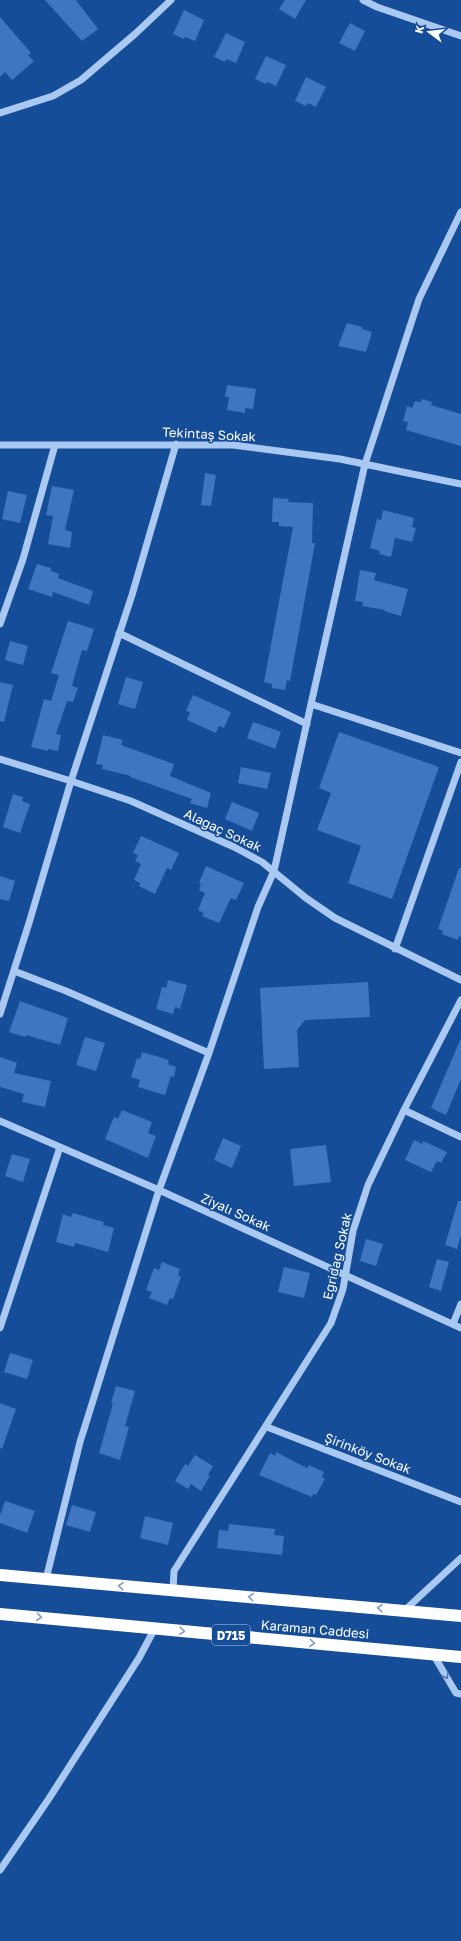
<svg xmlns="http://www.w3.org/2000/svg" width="461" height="1941" viewBox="0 0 461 1941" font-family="'Golos Text',sans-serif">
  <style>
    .building { fill: #3e76c1 }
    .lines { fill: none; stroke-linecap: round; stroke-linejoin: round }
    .minor { stroke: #a9c9f2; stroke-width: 7 }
    .highway { stroke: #fff; stroke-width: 12 }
    .oneway { stroke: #7e9dc7 }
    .oneway2 { stroke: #4978b8 }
    .labels { text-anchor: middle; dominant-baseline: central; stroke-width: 3; stroke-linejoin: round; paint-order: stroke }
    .shield { fill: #154d99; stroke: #b9cae0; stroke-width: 1 }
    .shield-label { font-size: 12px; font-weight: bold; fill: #fff }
    .street-label { font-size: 13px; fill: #fff; stroke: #154d99 }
  </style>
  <rect width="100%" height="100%" fill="#154d99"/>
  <path class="building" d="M45,0H76L98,29L82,41Z
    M285,0H306L295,19L279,9Z
    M184,10L204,20L195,41L185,37L184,39L173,34Z
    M0,17L31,53L28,55L34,61L12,80L5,72L0,77Z
    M350,23L365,31L355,51L339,43Z
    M226,33L245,42L236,63L226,59L225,62L214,57Z
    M266,56L286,65L276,86L268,82L266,84L255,79Z
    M306,77L326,87L316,107L308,103L306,106L295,101Z
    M347,323L362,327V329L372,332L366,352L338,346Z
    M227,385L256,389L253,409L245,408V413L227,410L229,397H225Z
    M422,399L432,402L431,405L461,414V446L406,430L408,422L403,421L407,406L412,408L415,401L421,402Z
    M205,473L216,475L211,506L201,505Z
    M52,486L74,490L65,530L72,532L70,548L48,544L53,516L46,515Z
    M8,491L27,495L20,523L2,519Z
    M273,498L289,499L288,502L313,503L312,543H315L290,681L287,680L285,690L272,688V684L264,682L293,527L279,526V522H272Z
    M383,510L414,518L412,527L416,528L412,542L395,538L391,557L379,554L380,551L370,548L377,519L381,520Z
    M37,564L51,568V571L59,574L58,578L93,591L89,605L53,592L52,597L28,589Z
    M360,570L376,573L374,580L408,589L401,616L384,611L385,610L362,606L363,602L355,601Z
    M68,621L94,629L87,651L82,650L72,686L78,688L73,702L67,701L56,734L61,735L58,751L48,749V751L31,747L44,699L51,701L59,675L51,673Z
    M10,641L28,646L23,665L5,660Z
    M126,677L143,682L135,709L118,704Z
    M0,682L13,685L4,722L0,721Z
    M193,695L231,712L224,728L219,726L216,733L187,720L190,712L186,711Z
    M253,722L281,732L275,749L247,738Z
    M339,732L439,767L392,899L348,883L361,846L317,830L331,793L319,788Z
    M103,735L123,740L121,745L174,764L170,776L211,793L207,808L190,803L192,799L130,777L131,776L102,769L103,765L96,764Z
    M241,767L271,773L267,789L238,783Z
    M13,794L23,797L22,801L30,804L20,833L3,827Z
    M232,802L259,813L252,831L225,819Z
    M141,836L179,853L171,870L167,868L155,894L139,886L140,883L134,880L141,864L135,861L138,855L133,853Z
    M206,866L244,883L236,900L231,898L219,923L202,916L204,913L198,910L205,893L199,890L201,884L199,883Z
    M459,868H461V937L459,936L458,940L442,934L443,931L438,929Z
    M0,876L15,881L9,901L0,899Z
    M168,980L187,985L180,1009L175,1007L173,1014L156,1009L162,987L166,988Z
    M368,982L370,1017L305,1020L297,1030L299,1067L264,1069L260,988Z
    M20,1001L68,1018L60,1045L26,1035L25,1037L9,1032Z
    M85,1037L105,1043L96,1071L76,1065Z
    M461,1038V1079L446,1115L431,1108Z
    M142,1052L169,1060L168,1064L176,1067L174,1077L171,1076L165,1095L138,1087L140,1080L131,1077L137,1058L140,1059Z
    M0,1057L17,1063L14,1073L51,1081L45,1107L22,1102L24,1094L0,1087Z
    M122,1110L152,1122L148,1133L156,1136L148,1158L105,1139L114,1117L118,1119Z
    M223,1138L241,1146L232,1168L214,1160Z
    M414,1140L422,1144L423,1141L447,1152L441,1163L437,1161L431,1172L405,1160Z
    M326,1145L331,1182L294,1186L290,1149Z
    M12,1154L30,1159L23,1182L5,1176Z
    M458,1201H461V1235L457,1249L445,1245Z
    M73,1213L104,1222L103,1225L114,1228L108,1252L75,1243L74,1247L56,1242L63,1214L71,1217Z
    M366,1239L383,1244L376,1266L360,1261Z
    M437,1259L449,1262L441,1291L429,1287Z
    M162,1262L180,1269L178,1275L181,1277L173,1299L170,1298L167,1305L149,1298L152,1292L146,1290L154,1268L159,1270Z
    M284,1267L310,1273L304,1298L278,1292Z
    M10,1353L33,1360L27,1379L4,1372Z
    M116,1386L135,1391L125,1426L129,1427L120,1460L99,1453L113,1404L111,1403Z
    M0,1403L16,1409L2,1449L0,1448Z
    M276,1452L307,1468L309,1465L324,1472L322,1477L325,1479L316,1495L313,1494L312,1497L259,1475L270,1453L275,1456Z
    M195,1455L213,1466L208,1475L210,1476L201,1491L191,1484L188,1489L175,1481L185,1464L188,1466Z
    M5,1501L35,1511L27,1533L0,1523V1515Z
    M72,1505L96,1512L90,1532L66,1525Z
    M145,1516L173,1523L168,1545L140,1538Z
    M229,1524L275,1529L274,1535L284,1536L282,1555L217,1548L219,1530L228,1531Z"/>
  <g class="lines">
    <path class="minor" d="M363,0L377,7L461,36
      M0,113L53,96L81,80L135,34L171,0
      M461,212L419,299L365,464L311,704L461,753
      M0,445H233L340,459L461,484
      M0,624L23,559L55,445
      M119,633L307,724
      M0,759L71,781L131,801L234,847L262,862L306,898L335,918L461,980
      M395,949L461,762
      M14,971L66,991L209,1053
      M0,1014L29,923L71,781L132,595L176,444
      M404,1110L461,1137
      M0,1121L159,1190L461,1328
      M453,1324L461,1304
      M0,1328L60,1147
      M267,1427L461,1502
      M46,1579L80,1442L159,1190L209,1053L258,907L274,871L311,704
      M173,1590L174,1571L331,1323L343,1289L353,1231L368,1185L404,1110L461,1000
      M405,1610L461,1558
      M433,1654L456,1693L461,1694
      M0,1870L48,1800L139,1658L155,1628"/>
    <path class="highway" d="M0,1575L461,1616
      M0,1614L461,1657"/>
  </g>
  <defs><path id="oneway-chevron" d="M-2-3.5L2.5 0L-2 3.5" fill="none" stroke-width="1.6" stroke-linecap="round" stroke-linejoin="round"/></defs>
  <g class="oneway">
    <use href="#oneway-chevron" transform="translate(121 1586) rotate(-175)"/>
    <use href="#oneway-chevron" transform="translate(251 1597) rotate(-175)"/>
    <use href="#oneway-chevron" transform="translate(380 1608) rotate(-175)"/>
    <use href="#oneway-chevron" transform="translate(39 1617) rotate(5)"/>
    <use href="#oneway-chevron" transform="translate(182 1631) rotate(5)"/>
    <use href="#oneway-chevron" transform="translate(312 1643) rotate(5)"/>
  </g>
  <use class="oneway2" href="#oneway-chevron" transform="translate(446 1676) rotate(59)"/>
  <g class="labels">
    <rect class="shield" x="212" y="1625" width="38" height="20" rx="3"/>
    <g class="shield-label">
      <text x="231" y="1635">D715</text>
    </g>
    <g class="street-label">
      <text transform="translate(209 434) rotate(3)">Tekintaş Sokak</text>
      <text transform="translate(223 830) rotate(25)">Alağaç Sokak</text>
      <text transform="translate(236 1212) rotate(24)">Ziyalı Sokak</text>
      <text transform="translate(337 1256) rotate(-77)">Eğridağ Sokak</text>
      <text transform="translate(368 1453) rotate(21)">Şirinköy Sokak</text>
      <text transform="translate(315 1629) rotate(5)">Karaman Caddesi</text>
    </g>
  </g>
  <g transform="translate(429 32) rotate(285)" stroke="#154d99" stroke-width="3" paint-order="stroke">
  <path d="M0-3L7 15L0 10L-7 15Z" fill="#ffffff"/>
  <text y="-6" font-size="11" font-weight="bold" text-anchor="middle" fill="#ffffff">K</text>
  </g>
</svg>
